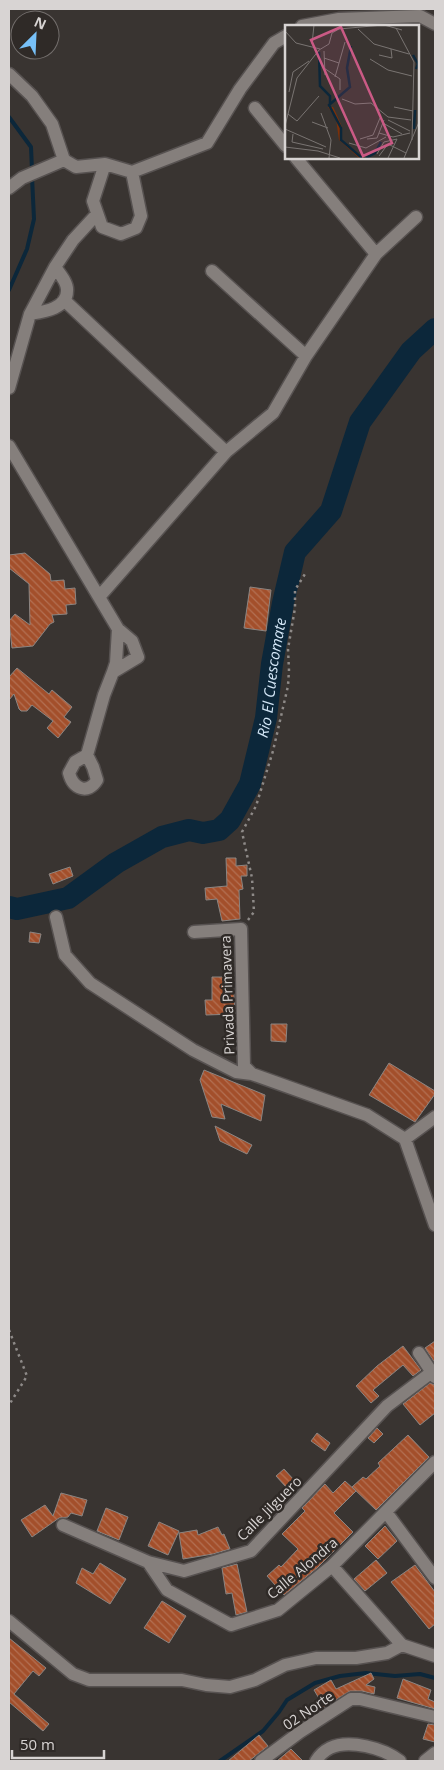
<svg xmlns="http://www.w3.org/2000/svg" width="444" height="1770" viewBox="0 0 444 1770" font-family="'Open Sans',sans-serif">
  <style>
    .lines { fill: none; stroke-linecap: round; stroke-linejoin: round }
    .stream { stroke: #0c273a; stroke-width: 4 }
    .river { stroke: #0c273a; stroke-width: 22 }
    .building { fill: url(#building-back-hatch); stroke: #8b8582 }
    .minor-casing { stroke: #575251; stroke-width: 15 }
    .path { stroke: #8e8a88; stroke-width: 2.5; stroke-dasharray: 2.5 4; stroke-linecap: butt }
    .minor { stroke: #857f7c; stroke-width: 12 }
    .labels { text-anchor: middle; dominant-baseline: central; stroke-width: 5; stroke-linejoin: round; paint-order: stroke }
    .street-label { font-size: 14px; fill: #d8d4d3; stroke: #2f2a27 }
    .water-label { font-size: 15px; font-style: italic; fill: #d4e7f7; stroke: #2f2a27 }
    .inset-river { fill: none; stroke: #0c273a; stroke-width: 2.5 }
    .inset-road { fill: none; stroke: #797472; stroke-width: 1 }
    .view { fill: #ca5a85; fill-opacity: 0.15; stroke: #ca5a85; stroke-width: 2.5 }
    .inset-edge { fill: none; stroke: #d8d4d3; stroke-width: 2.5 }
  </style>
  <defs>
    <pattern id="building-back-hatch" width="6" height="6" patternUnits="userSpaceOnUse" patternTransform="scale(1.25)"><rect width="6" height="6" fill="#a34f2b"/><path d="M-1 5l2 2M0 0l6 6M5-1l2 2" fill="none" stroke="#b37053"/></pattern>
  </defs>
  <rect width="100%" height="100%" fill="#393431"/>
  <g class="lines">
    <path class="stream" d="M9,117L31,147L32,170
      M9,290L27,249L34,219L32,177
      M220,1761L263,1731L279,1712L287,1700L315,1683L340,1676L366,1673L395,1676L420,1674L435,1678"/>
    <path class="river" id="s1" d="M9,907L17,909L68,898L116,863L162,837L189,830L203,833L219,830L230,820L250,784L266,718L272,664L283,603L295,552L331,511L360,422L411,351L435,329"/>
  </g>
  <path class="building" d="M25,553L50,574L51,581L64,580L65,589L75,588L76,604L66,605L67,614L52,615L54,622L50,624L33,646L12,648L9,621L15,614L30,625L29,584L9,568V555Z
    M250,587L271,590L266,631L244,628Z
    M17,668L49,694L52,690L72,707L64,717L71,722L58,738L47,728L53,721L32,705L27,711H21L19,709L14,694L9,700V677Z
    M226,858H236V866L247,865V876H241L243,889L239,890L240,919L222,921L217,899L206,900L205,888L227,886Z
    M70,867L73,876L53,884L49,874Z
    M30,932L41,934L39,943L29,942Z
    M212,977H233L235,1014L206,1015L205,1000H212Z
    M271,1024H287L286,1042L271,1041Z
    M389,1063L435,1091V1094L415,1122L369,1095Z
    M204,1070L265,1095L261,1121L221,1104L225,1119L212,1117L200,1080Z
    M215,1126L252,1145L247,1154L220,1141Z
    M435,1341V1363L425,1348Z
    M403,1346L421,1370L413,1376L403,1365L373,1390L379,1396L371,1403L356,1386L377,1366Z
    M430,1383L435,1385V1413L420,1425L403,1404Z
    M377,1428L383,1434L374,1443L368,1438Z
    M317,1433L330,1443L325,1451L311,1441Z
    M408,1435L429,1457L376,1510L352,1487L363,1477L366,1479L380,1466L378,1463Z
    M284,1469L294,1480L286,1487L276,1476Z
    M345,1481L356,1491L334,1513L353,1532L317,1568L284,1595L267,1576L279,1565L281,1567L298,1549L282,1534L305,1511L302,1508L325,1484L333,1493Z
    M61,1493L87,1500L82,1516L71,1513L68,1517L59,1518L32,1537L21,1520L45,1505L53,1516Z
    M106,1508L128,1517L119,1540L97,1531Z
    M159,1522L179,1531L168,1555L148,1546Z
    M385,1526L397,1541L378,1559L365,1546Z
    M218,1527L222,1535L224,1534L230,1549L213,1554L183,1559L179,1533L197,1530L198,1535Z
    M376,1560L387,1573L365,1591L354,1579Z
    M100,1563L126,1579L110,1604L76,1583L82,1568L93,1574Z
    M237,1564L247,1612L236,1615L232,1593L226,1594L222,1568Z
    M415,1565L435,1592V1624L429,1629L391,1582Z
    M162,1601L186,1616L169,1643L144,1628Z
    M9,1638L46,1668L39,1676L33,1671L14,1694L49,1724L43,1731L9,1702Z
    M371,1673L374,1679L366,1685L375,1687L374,1694L362,1691H350L305,1719L302,1714L320,1700L314,1690L331,1680L336,1689Z
    M403,1679L431,1690L428,1699L435,1702V1709L397,1698Z
    M428,1724L435,1725V1742L423,1739Z
    M259,1735L268,1746L249,1761H228Z
    M291,1749L303,1761H277Z"/>
  <g class="lines">
    <g class="minor-casing">
      <path id="minor" d="M302,26L339,19L420,16L435,24
        M9,74L32,96L52,124L64,160
        M255,108L286,146
        M296,158L376,254
        M64,160L76,167L105,164L132,172L207,143L240,89L274,43L286,36
        M105,164L93,201L102,227L121,234L136,228L141,216L132,172
        M9,188L22,178L64,160
        M212,271L306,356
        M64,300L226,452
        M30,314C42,312 67,309 67,291C68,283 60,274 55,267
        M9,388L30,314L55,267L73,240L97,214
        M9,446L118,629L132,641L138,657L113,672L104,695L87,755L75,762L69,773C73,789 88,795 97,780L93,767L87,755
        M99,597L226,452L273,413L306,356L376,254L416,217
        M113,672L116,663L118,629
        M56,917L65,955L90,983L193,1050L236,1072L252,1074L367,1115L405,1139L435,1225
        M194,932L241,929L244,1066L252,1074
        M405,1139L435,1117
        M419,1353L435,1377
        M386,1512L435,1578
        M63,1525L148,1562L184,1571L251,1551L387,1406L432,1372
        M148,1562L167,1590L231,1625L278,1610L332,1566L435,1462
        M332,1566L402,1645
        M9,1621L73,1674L89,1680H182L206,1685L230,1687L255,1680L285,1665L316,1658H356L387,1653L402,1645
        M402,1645L435,1656
        M261,1761L300,1732L351,1699H360L435,1717
        M316,1761C319,1756 324,1751 330,1748C349,1739 384,1748 400,1761
        M425,1761L435,1753"/>
    </g>
    <path class="path" d="M248,920L254,912L252,878L242,832L256,806L273,751L288,686L289,670L288,649L295,608V590L305,574
      M9,1330L27,1376L9,1405"/>
    <use href="#minor" class="minor"/>
  </g>
  <g class="labels">
    <g class="street-label">
      <text transform="translate(227 995) rotate(-92)">Privada Primavera</text>
      <text transform="translate(269 1508) rotate(-45)">Calle Jilguero</text>
      <text transform="translate(302 1568) rotate(-40)">Calle Alondra</text>
      <text transform="translate(308 1710) rotate(-34)">02 Norte</text>
    </g>
    <g class="water-label">
      <text stroke="none"><textPath href="#s1" startOffset="396">Rio El Cuescomate</textPath></text>
    </g>
  </g>
  <g transform="translate(285 25)">
    <rect width="134" height="134" fill="#393431"/>
    <path d="M43,82H48L51,88L57,102V115L79,133H74L54,115L51,94Z" fill="#7e3008"/>
    <path class="inset-river" d="M66,21L62,43L65,62L44,80L56,103V115L77,133M34,27L35,61L45,71V79M128,30L133,39L131,44M129,104L130,85M81,133L90,128L96,117"/>
    <path class="inset-road" d="M99,0L117,5M111,3L129,37L127,115M73,4L89,19L124,29M0,6L11,18L35,24M27,19L29,0M39,26L40,50M94,30L107,33L106,24M39,33L54,38M85,34L103,45L127,51M39,43L55,54V65M50,52L60,17M4,67L8,47L24,36M57,74L70,79L86,78L103,92L126,95M109,82L128,86M36,88L46,115L44,133M3,89L12,96L34,71M103,95L125,106M27,97L43,103M98,98L117,109M0,101L12,53L34,25L44,19L47,8L54,4L98,0M0,104L41,122M94,108L108,112L125,108M8,109L7,117L38,124M75,114L88,110L95,93M82,114L92,113L99,95M64,118L81,123L101,112M0,122L33,126L55,133M92,129L99,117L112,114M94,131L103,119L121,128M103,133L112,114M119,133L134,97"/>
    <path class="view" d="M56,2L107,118L78,131L26,15Z"/>
    <rect width="134" height="134" class="inset-edge"/>
  </g>
  <rect width="444" height="1770" fill="none" stroke="#d8d4d3" stroke-width="20"/>
  <g transform="translate(35 35) rotate(24)"><circle r="24" fill="#2f2a27" stroke="#736e6c"/>
  <path d="M0-4L9 19L0 12L-9 19Z" fill="#77c0f7"/>
  <text y="-8" font-size="14" font-weight="bold" text-anchor="middle" fill="#d8d4d3">N</text>
  </g>
  <path d="M12 1750v8h92v-8" fill="none" stroke="#d8d4d3" stroke-width="2.5"/>
  <text x="20" y="1750" font-size="15" fill="#d8d4d3" stroke="#2f2a27" stroke-width="4" paint-order="stroke">50 m</text>
</svg>
